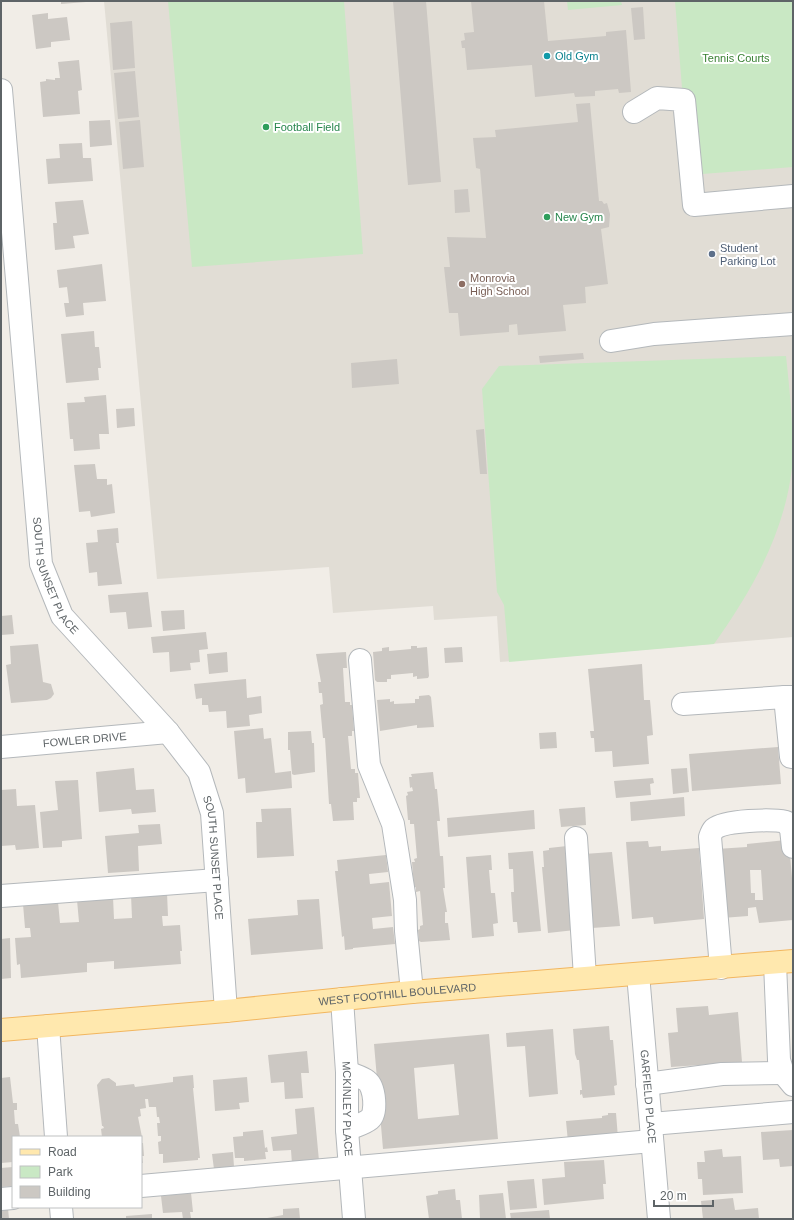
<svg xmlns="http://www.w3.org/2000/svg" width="794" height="1220" viewBox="0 0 794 1220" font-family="Helvetica,sans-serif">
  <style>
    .education { fill: #e1ddd5 }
    .green { fill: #c9e8c4 }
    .building { fill: #ccc8c3; fill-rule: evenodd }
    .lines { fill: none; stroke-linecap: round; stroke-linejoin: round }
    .minor-casing { stroke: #b4b8bb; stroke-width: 24 }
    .major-casing { stroke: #f2b65f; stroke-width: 24 }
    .minor { stroke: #fff; stroke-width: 22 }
    .major { stroke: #ffe8ae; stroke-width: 22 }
    .culture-dot { fill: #0f9aa8; stroke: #fff; stroke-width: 1.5 }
    .leisure-dot { fill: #2e9e5b; stroke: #fff; stroke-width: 1.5 }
    .service-dot { fill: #5c6f8a; stroke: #fff; stroke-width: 1.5 }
    .education-dot { fill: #8d6e63; stroke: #fff; stroke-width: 1.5 }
    .labels { text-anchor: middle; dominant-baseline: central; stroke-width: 4; stroke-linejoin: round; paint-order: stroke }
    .culture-label { font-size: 11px; fill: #0d838f; stroke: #fff; text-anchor: start }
    .park-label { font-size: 11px; fill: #3a8134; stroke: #fff }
    .leisure-label { font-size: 11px; fill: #27864d; stroke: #fff; text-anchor: start }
    .service-label { font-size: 11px; fill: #4e5e75; stroke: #fff; text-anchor: start }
    .education-label { font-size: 11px; fill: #785e54; stroke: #fff; text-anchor: start }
    .street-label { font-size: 11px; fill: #5e6467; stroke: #fff }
  </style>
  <rect width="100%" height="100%" fill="#f1ede7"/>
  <path class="education" d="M104,1H793V637L500,662L497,616L434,620L433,606L333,613L329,567L157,579Z"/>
  <path class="green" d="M168,1H344L363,254L192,267Z
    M567,1H621L622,5L568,10Z
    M675,1H793V167L689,175Z
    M786,356C790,393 794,431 792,468C784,535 752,590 714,644L509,662L504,605L497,592L482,389L499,366Z"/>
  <path class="building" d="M61,1H86V2L61,4Z
    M393,1H426L441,182L408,185Z
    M471,1H544L548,41L606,36V32L626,30L631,92L619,93L618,89L595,91V96L575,97L574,93L535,97L532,65L467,70L465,48H462L461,41L465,40L464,33L474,32Z
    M643,7L645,39L634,40L631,8Z
    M48,13V19L67,17L70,40L51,42V47L36,49L32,15Z
    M132,21L135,68L113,70L110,23Z
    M79,60L82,90L78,91L80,114L43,117L40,82L46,81V79L55,80V78H60L58,62Z
    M135,71L139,117L118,119L114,73Z
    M590,103L599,201H602L604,204L607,203L610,214L609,227L601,229L608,284L585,287L586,303L563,305L566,331L518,335L517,324L509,325V332L460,336L458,313H449L444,267H450L447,237L486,238L480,169L476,168L473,138L496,137L495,130L578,122L576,104Z
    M110,120L112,145L90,147L89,121Z
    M140,120L144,167L123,169L119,122Z
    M82,143L83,158H91L93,181L48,184L46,159L60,158L59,144Z
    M468,189L470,212L455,213L454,190Z
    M83,200L89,234L73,236L75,248L55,250L53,223H57L55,202Z
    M102,264L106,301L83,303L84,315L66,317L64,303H69L67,287L59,288L57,270Z
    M94,331L95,347H99L101,368H98L99,380L66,383L61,334Z
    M583,353L584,359L540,363L539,356Z
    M397,359L399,384L352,388L351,363Z
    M106,395L109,434H99L100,449L74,451L73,439H70L67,403L85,402L84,397Z
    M134,408L135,426L117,428L116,409Z
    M484,429L487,474H480L476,430Z
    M95,464L97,479H107V485L112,484L115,513L91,517L90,511L79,512L74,465Z
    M118,528L119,543H116L122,584L98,586L97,572L89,573L86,543L98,542L97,530Z
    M148,592L152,627L128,629L126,612L110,613L108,595Z
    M184,610L185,629L163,631L161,611Z
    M12,615L14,634L1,635V616Z
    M206,632L208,649L199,650L200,662L190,663L191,670L170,672L169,652L153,653L151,637Z
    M38,644L43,682L51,684L54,694L51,698L47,700L11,703L6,665L11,664L10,646Z
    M411,646H417V648L427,647L429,676L428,678L417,679V676L413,677V673L391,675V679H387V682H377L375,680L373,652L382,651V648L389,647V651L411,649Z
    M462,647L463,662L445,663L444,648Z
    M227,652L228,672L209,674L207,654Z
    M346,652L347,668H343L345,702H350V705H352L354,731H352V736H348L351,769H355V773H358L360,798H357V802H353L354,820L333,821L331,804H329L325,738H323L320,705L323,704L322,693H319L318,682H321L316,654Z
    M642,664L644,700H650L653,735L647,736L649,764L613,767L612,751L595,752L594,738H591L590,731H594L588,669Z
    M246,679L247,698L261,696L262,713L249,715L250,726L227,728L226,711L209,712L208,705H202V698L196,699L194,684Z
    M429,695L431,697L434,727L417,728V725L380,731L377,700L390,699V702L394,701V704L415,703V699H419V696Z
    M263,728L264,739L271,738L275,773L291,771L292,788L246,793L245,778L238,779L234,731Z
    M311,731L312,743H314L315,772L294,775L292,774L290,750H288V732Z
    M556,732L557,748L540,749L539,733Z
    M778,747L781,784L692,791L689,754Z
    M134,768L136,790L154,789L156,812L132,814L131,809L99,812L96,772Z
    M687,768L689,792L673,794L671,769Z
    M433,772L435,789H437L440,821H437L440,856H443L445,888H443L447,912H445V923H448L450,940L421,942L419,941L418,930L420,929V926L423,925L420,891L416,892V887L414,888L412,862H415L414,859L417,858L414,824H410V820H408L406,796L408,795L407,792L413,791L412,787L410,788L409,777H412L411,774Z
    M653,778L654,783L650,784L651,795L616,798L614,781Z
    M78,780L82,839L62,841V847L43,848L40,812L58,810L55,781Z
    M16,789L17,806L35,805L39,848L16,850L15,845L1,846V790Z
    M684,797L685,816L631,821L630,802Z
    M585,807L586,825L561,827L559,809Z
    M291,808L294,856L257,858L256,822H262L261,809Z
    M534,810L535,829L448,837L447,818Z
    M160,824L162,844L138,846L139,871L108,873L105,836L139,833L138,825Z
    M786,840L790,854L793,890V920L759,923L756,907L748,908V916L722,918L716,849L747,847V844ZM750,870H761L763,900H755V893H751Z
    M648,841L649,847L661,846V851L699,848L704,919L654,924L653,917L632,919L626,842Z
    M567,846L575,930L548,933L542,867H544L543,851L549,850V848Z
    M533,851L541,931L518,933L517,922H513L511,892H514L513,869H509L508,853Z
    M612,852L620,926L592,928L584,854Z
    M386,855L388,872L369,874L370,884L389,882L392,916L372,918L373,929L393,927L395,944L353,948V949L345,950L344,936L342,937L335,871H338L337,860Z
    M491,855L492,870H489L491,893H495L498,923L493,924L494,936L472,938L466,857Z
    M167,893L168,916H162L163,926L180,925L182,951H180L181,964L114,969V961L87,963V972L21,978L20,964L17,965L15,938L31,937L30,928H25L23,904L58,902L60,923L79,922L77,900L113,897L114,919L132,918L131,895Z
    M319,899L323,949L251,955L248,919L298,915L297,900Z
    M10,938L11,978L1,979V939Z
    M708,1006L709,1015L738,1012L742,1062L671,1067L668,1033L678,1032L676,1008Z
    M609,1026L610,1040H613L617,1085L614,1086L615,1095L583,1098L582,1094L580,1095V1090H582L579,1060H577L575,1054L573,1029Z
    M553,1029L558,1094L529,1097L525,1046L507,1047L506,1033Z
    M489,1034L498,1139L383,1149L374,1044ZM454,1064L459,1115L418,1119L414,1068Z
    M307,1051L309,1073H301L303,1098L285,1099L284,1082L271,1083L268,1055Z
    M193,1075L194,1088H193L200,1158H198V1160L163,1163V1154H159L158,1142L161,1141V1136H158L157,1123H160L159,1117H157L156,1107H149L148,1099H145L146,1108L140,1109L141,1116L138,1117L142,1137H102L101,1129L104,1128L103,1126H102L97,1085L102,1079L109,1078L116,1083V1086L134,1084L135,1087L173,1082V1077Z
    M10,1077L13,1103H17V1110H14L15,1124H18L20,1137H13V1162L1,1163V1078Z
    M247,1077L249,1102L239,1103L240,1109L215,1111L213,1080Z
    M314,1107L319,1161L292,1164L291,1150L273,1151L271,1137L297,1134L295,1109Z
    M608,1113H616L618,1138L568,1142L566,1121L602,1118V1116L608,1115Z
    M263,1130L265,1148L267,1147L268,1152H265L266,1159L244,1161V1158H235L233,1137L243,1136V1132Z
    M793,1130V1166L780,1167L779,1159L763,1160L761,1132Z
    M141,1143H143L144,1156H142L143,1163H141Z
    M722,1149L723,1157L741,1156L743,1193L703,1195L702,1179H698L697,1162H705L704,1151Z
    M233,1152L234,1167L214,1169L212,1154Z
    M604,1160L606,1184H603L604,1199L544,1205L542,1179L565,1177L564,1162Z
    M13,1167V1186L1,1187V1168Z
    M534,1179L537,1208L510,1210L507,1181Z
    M455,1189L456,1200H460L462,1219H429L426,1196L438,1194V1191Z
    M191,1193L193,1212H190L191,1218L183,1219L182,1212L163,1213L161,1196Z
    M503,1193L506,1219H480L479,1195Z
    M733,1198L735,1210L758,1208L759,1219H703L701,1201Z
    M1,1208H8L9,1219H1Z
    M299,1208L300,1219H262L283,1215V1209Z
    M549,1210L550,1219H511L510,1213Z
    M152,1214V1219H126V1216Z"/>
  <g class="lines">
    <g class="minor-casing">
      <g id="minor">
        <path id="s1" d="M1,90L41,564L62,616L168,732L199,772L212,813L226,1011"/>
        <path d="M634,112L657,98L684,100L694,205L793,196"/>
        <path d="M611,341L654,334L793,324"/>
        <path d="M360,660L369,765L393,824L405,900L406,931L412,992"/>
        <path d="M793,697H785L791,757H793"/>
        <path d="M683,704L785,697"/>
        <path id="s2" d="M1,747L168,732"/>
        <path d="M576,838L585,977"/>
        <path d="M1,896L217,880"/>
        <path d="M775,963L779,1060L783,1073L793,1085"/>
        <path d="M721,968L710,837C711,834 712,831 714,829C725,820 772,819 786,822L791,829L793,847"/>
        <path id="s3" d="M638,974L659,1219"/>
        <path id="s4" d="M342,999L347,1072V1130L354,1219"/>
        <path d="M48,1026L56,1137"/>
        <path d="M647,1084L722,1074L783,1073"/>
        <path d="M651,1124L793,1112"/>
        <path d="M347,1130C354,1126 364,1124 370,1119C377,1113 375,1087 367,1081C362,1077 353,1075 347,1072"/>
        <path d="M141,1186L652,1141"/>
        <path d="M1,1199L13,1198"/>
        <path d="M61,1207L62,1219"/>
      </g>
    </g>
    <g class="major-casing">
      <g id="major">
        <path id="s5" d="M1,1030L226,1011L412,992L793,961"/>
      </g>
    </g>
    <use href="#minor" class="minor"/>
    <use href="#major" class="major"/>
  </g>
  <circle class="culture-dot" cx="547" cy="56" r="4"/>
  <g class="leisure-dot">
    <circle cx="266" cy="127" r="4"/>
    <circle cx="547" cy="217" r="4"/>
  </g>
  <circle class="service-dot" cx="712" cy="254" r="4"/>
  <circle class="education-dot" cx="462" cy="284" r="4"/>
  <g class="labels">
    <g class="culture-label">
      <text x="555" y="56">Old Gym</text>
    </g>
    <g class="park-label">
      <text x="736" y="58">Tennis Courts</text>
    </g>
    <g class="leisure-label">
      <text x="274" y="127">Football Field</text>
      <text x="555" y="217">New Gym</text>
    </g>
    <g class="service-label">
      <text x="720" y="248">Student<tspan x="720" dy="13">Parking Lot</tspan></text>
    </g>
    <g class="education-label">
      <text x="470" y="278">Monrovia<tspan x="470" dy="13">High School</tspan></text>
    </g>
    <g class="street-label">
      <text stroke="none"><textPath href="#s1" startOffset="491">SOUTH SUNSET PLACE</textPath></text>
      <text stroke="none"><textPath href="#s2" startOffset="84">FOWLER DRIVE</textPath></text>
      <text stroke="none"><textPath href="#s1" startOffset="827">SOUTH SUNSET PLACE</textPath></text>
      <text stroke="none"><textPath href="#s5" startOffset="398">WEST FOOTHILL BOULEVARD</textPath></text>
      <text stroke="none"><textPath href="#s3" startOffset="123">GARFIELD PLACE</textPath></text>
      <text stroke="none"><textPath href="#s4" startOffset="110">MCKINLEY PLACE</textPath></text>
    </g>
  </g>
  <rect width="794" height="1220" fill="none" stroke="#5e6467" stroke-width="4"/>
  <rect x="12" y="1136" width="130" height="72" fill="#ffffff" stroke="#bfc1c2"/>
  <rect x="20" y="1149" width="20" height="6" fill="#ffe8ae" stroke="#bfc1c2"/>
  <text x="48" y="1156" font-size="12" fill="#5e6467">Road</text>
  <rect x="20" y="1166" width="20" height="12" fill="#c9e8c4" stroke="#bfc1c2"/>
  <text x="48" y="1176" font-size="12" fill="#5e6467">Park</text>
  <rect x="20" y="1186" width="20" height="12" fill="#ccc8c3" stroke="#bfc1c2"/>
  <text x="48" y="1196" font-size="12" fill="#5e6467">Building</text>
  <path d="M654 1200v6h59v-6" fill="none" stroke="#5e6467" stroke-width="2"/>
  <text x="660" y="1200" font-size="12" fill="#5e6467" stroke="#ffffff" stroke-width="3" paint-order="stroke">20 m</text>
</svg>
